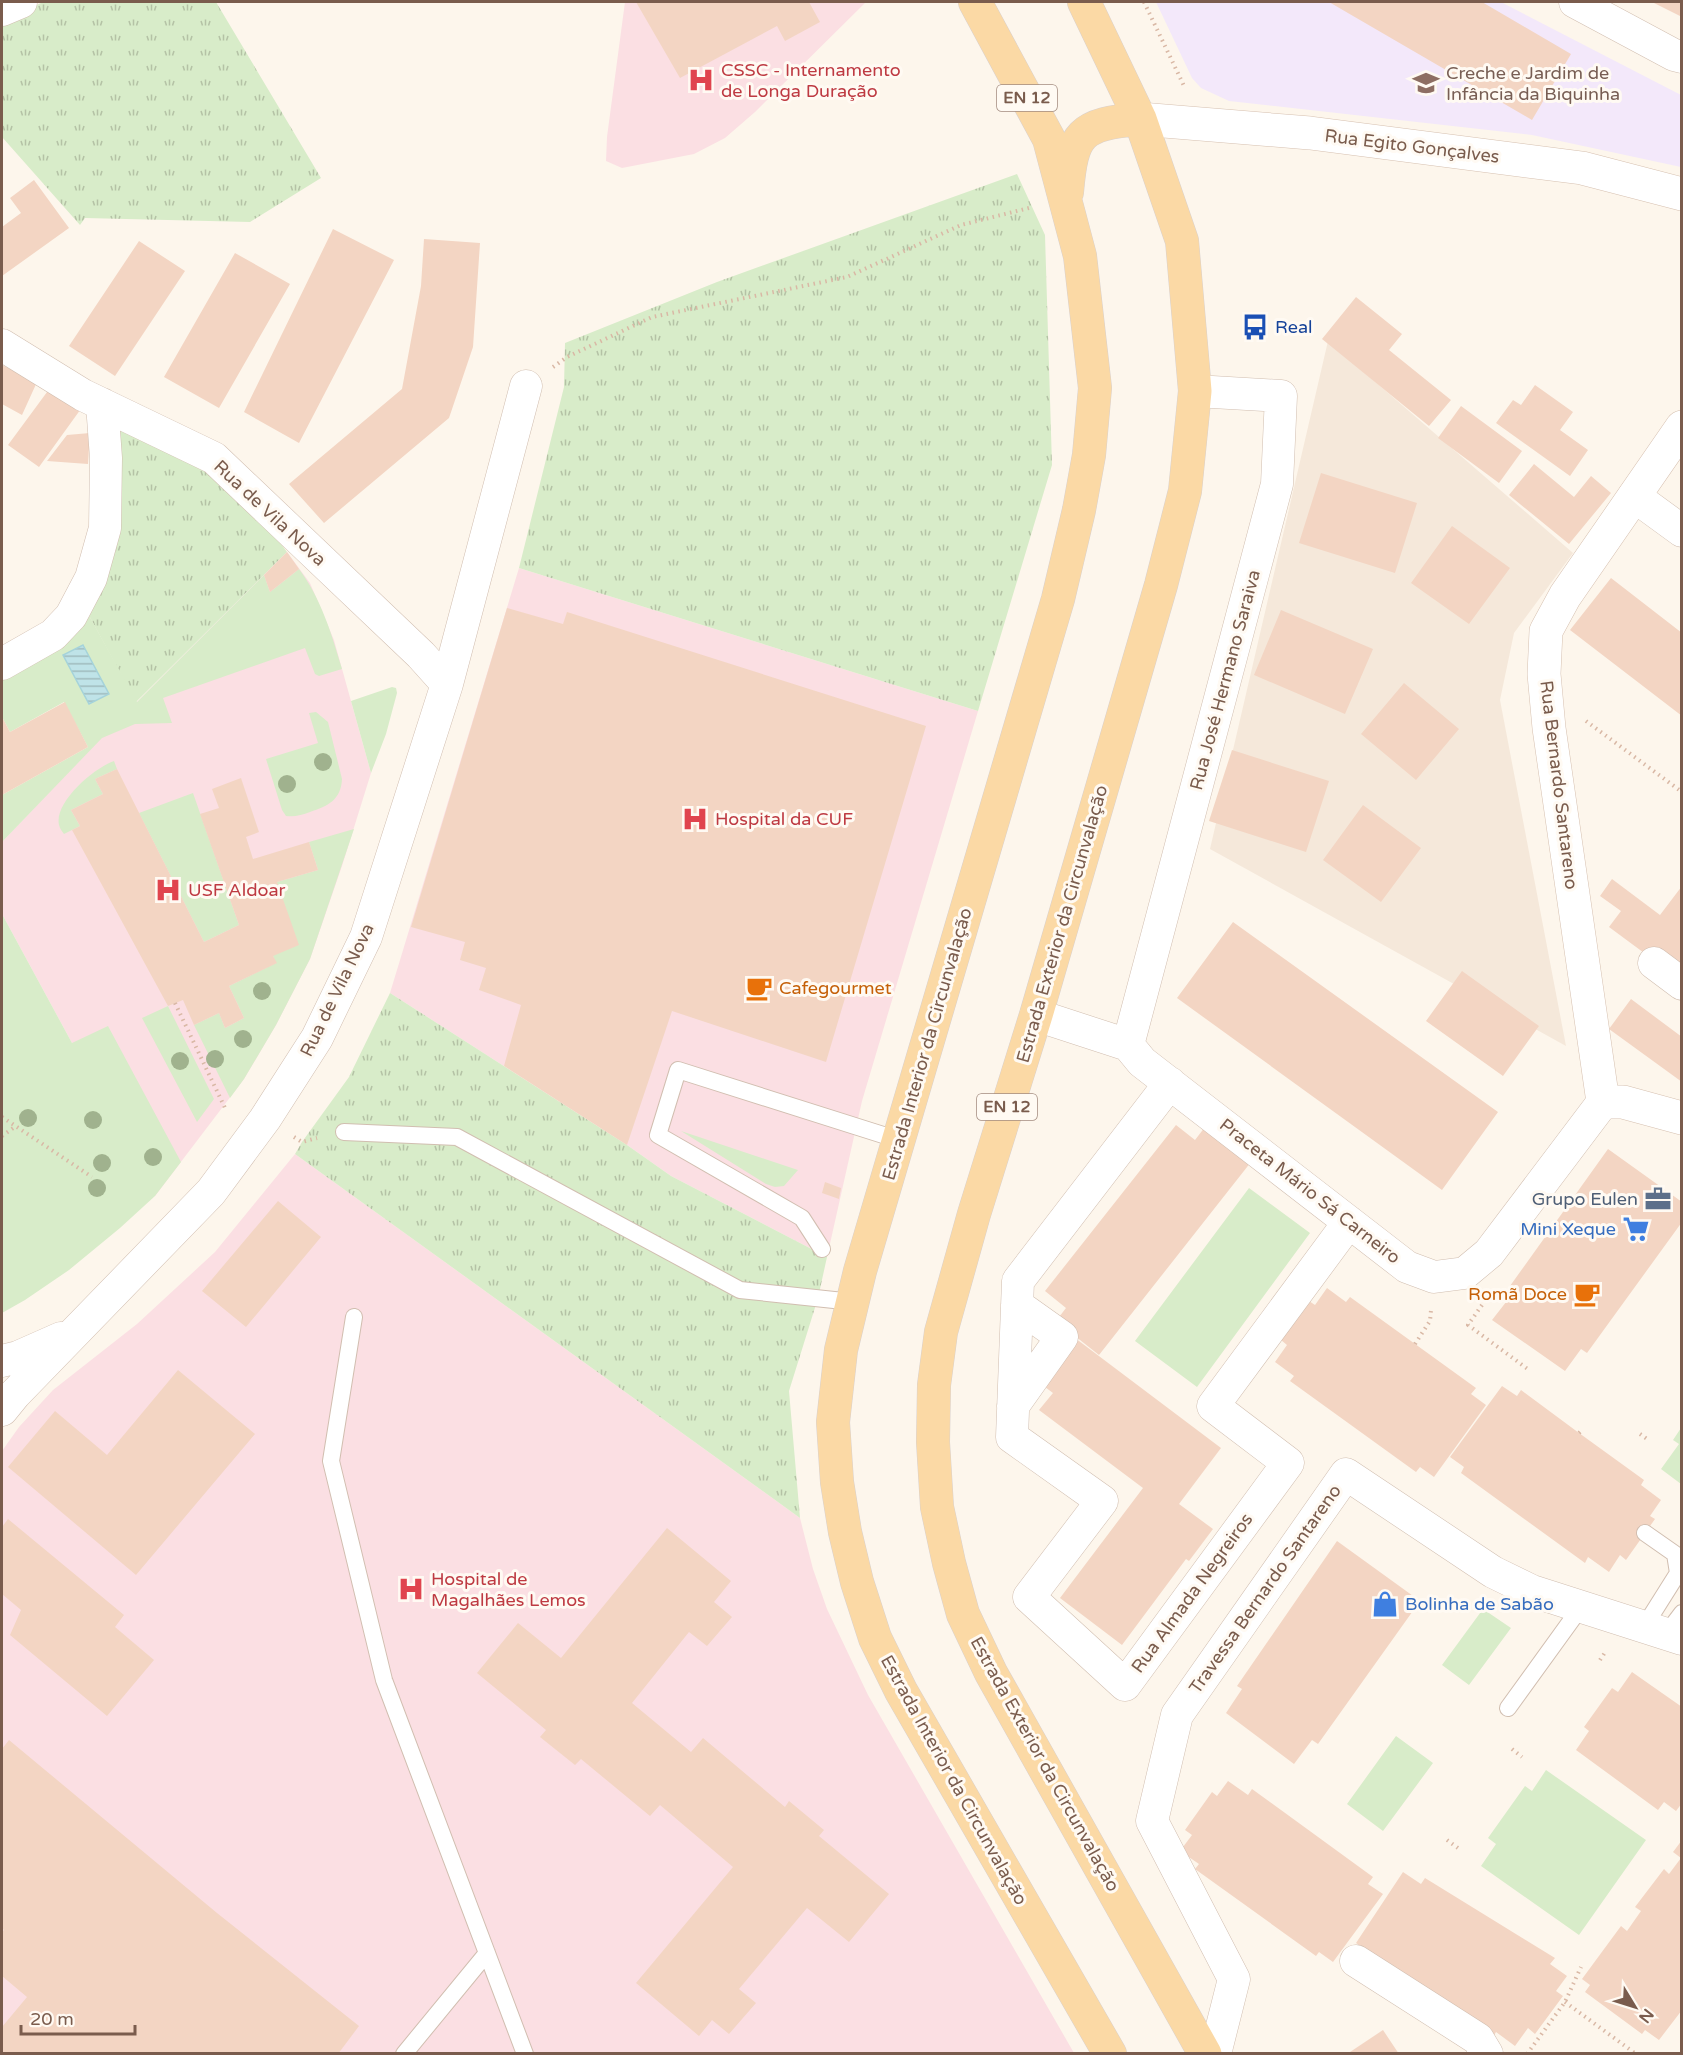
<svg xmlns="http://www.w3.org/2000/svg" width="1683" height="2055" viewBox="0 0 1683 2055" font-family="'Varela Round',sans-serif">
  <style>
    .residential { fill: #f5e8da }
    .education { fill: #f3e8fa }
    .medical { fill: #fbdfe3 }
    .grass { fill: url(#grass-tufts) }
    .green { fill: #d8ecc9 }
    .water { fill: url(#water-rules); stroke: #a5d3da; stroke-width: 1.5 }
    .building { fill: #f3d5c3 }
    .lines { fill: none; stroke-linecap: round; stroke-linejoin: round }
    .lane-casing { stroke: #d1beb0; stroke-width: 18 }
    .street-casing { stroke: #d1beb0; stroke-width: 33 }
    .secondary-casing { stroke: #d6c0b0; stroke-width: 34 }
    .primary-casing { stroke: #dad1cd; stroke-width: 34 }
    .path { stroke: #d9b8a5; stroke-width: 4; stroke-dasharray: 1.5 4.5; stroke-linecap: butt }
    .lane { stroke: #fff; stroke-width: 16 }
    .street { stroke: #fff; stroke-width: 32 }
    .secondary { stroke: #fff; stroke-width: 33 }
    .primary { stroke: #fbd9a5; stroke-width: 33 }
    .tree { fill: #a0b28e }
    .labels { text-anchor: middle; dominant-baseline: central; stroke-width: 6; stroke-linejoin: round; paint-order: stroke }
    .shield { fill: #fffaf3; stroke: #a28b7f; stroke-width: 1.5 }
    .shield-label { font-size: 16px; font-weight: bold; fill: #7a5c4d }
    .health-label { font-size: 18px; fill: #be3a42; stroke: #fffaf3; text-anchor: start }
    .education-label { font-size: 18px; fill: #785e54; stroke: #fffaf3; text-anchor: start }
    .street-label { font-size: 18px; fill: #7a5c4d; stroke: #fffaf3 }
    .transit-label { font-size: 18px; fill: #164399; stroke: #fffaf3; text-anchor: start }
    .food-label { font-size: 18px; fill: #c56008; stroke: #fffaf3; text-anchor: start }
    .service-label { font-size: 18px; fill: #4e5e75; stroke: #fffaf3; text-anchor: end }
    .shop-label { font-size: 18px; fill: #366cbe; stroke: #fffaf3; text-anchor: end }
  </style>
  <defs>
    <pattern id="grass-tufts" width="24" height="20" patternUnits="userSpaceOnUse" patternTransform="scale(1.5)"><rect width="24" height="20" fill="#d8ecc9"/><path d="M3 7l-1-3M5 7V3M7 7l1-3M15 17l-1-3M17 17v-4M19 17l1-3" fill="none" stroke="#b4c2a5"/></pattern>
    <pattern id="water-rules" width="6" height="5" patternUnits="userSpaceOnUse" patternTransform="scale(1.5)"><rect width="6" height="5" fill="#bfe3e8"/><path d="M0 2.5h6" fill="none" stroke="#a0bbbe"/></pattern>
  </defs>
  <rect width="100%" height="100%" fill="#fdf6ec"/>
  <path class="residential" d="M1328,341L1573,553L1514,633L1500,700L1566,1046L1210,849Z"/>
  <path class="education" d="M1156,2H1501L1681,95V167L1532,135L1229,101L1201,88L1192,78Z"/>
  <path class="medical" d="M625,2H866L755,112L725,138L694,154L622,168L606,161L607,137Z
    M287,552L310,583L334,640L371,773L342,866L310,959L276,1025L244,1079L155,1196L2,914V842L92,747Z
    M519,568L978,711L862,1101L827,1257L671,1176L627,1145L390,993Z
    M295,1154L800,1518L813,1569L827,1609L868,1695L1074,2053H2V1451L19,1427L53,1390L137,1324L215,1252Z"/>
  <path class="grass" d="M43,2H216L321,178L250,222L85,218L80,225L2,137V22Z
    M1017,174L1045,235L1052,465L978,711L519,568L564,387L565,343L717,282Z
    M121,430L160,441L247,498L287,552L136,702L86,610L116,436Z
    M390,993L627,1145L671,1176L827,1257L818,1298L789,1391L800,1518L295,1154L302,1142L349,1077Z"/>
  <path class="green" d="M299,569C321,598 332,635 342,669L319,676L315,674L305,648L163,698L172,723L135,724L102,738L2,842V795L88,747L64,702L10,732L2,717V679L86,610L137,702L264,575L270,592Z
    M392,687L396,688L397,693L386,734L371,773L351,701Z
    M316,712L328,722L342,779C341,800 328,806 310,812C302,815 295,817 286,816L282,810L266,759L318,743L309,713Z
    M114,761L117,769L95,779L103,794L71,810L80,826L64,834C62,831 60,829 59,825C54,802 94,768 114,761Z
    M193,793L239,925L204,942L139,813Z
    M354,829L310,959L276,1025L244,1079L230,1098L194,1025L219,1013L225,1028L244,1018L229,986L276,963L273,956L277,882L318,870L309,842Z
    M2,914L72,1043L108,1026L181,1162L155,1196L120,1228L69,1270L25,1300L2,1313Z
    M168,1006L214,1099L197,1122L142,1018Z
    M681,1131L798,1170L784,1186L775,1187L766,1184Z
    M1249,1188L1310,1233L1197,1387L1135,1341Z
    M1681,1428V1484L1661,1469L1679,1444L1673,1440Z
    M1483,1609L1511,1628L1469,1685L1442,1665Z
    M1396,1736L1433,1763L1383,1831L1347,1804Z
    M1546,1770L1646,1840L1579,1935L1481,1866L1496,1844L1488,1838L1525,1786L1532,1791Z"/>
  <path class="water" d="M83,645L109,694L89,704L63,655Z"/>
  <path class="building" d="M636,2H809L820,22L785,41L777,26L680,78Z
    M1329,2H1482L1571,54L1532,120Z
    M1652,2H1682V17Z
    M34,180L69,228L2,276V227L21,213L10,198Z
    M333,229L394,260L299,443L244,412Z
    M424,239L480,243L473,347L449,418L324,523L289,484L402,389L421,286Z
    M139,241L185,271L115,376L69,346Z
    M235,253L290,284L219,408L164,377Z
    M1356,297L1402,334L1389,350L1451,400L1429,426L1322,339Z
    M2,365L37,382L22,415L2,404Z
    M1535,385L1573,412L1560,430L1588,450L1570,476L1496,423L1513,400L1521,405Z
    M50,388L83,406L39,467L8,445Z
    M1461,406L1522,451L1499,483L1438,438Z
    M90,433L88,464L47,461L67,435Z
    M1534,464L1574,497L1591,476L1611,493L1569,544L1509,495Z
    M1321,473L1417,503L1395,573L1299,543Z
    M1452,526L1510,568L1469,624L1411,583Z
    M287,552L299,569L270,592L264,575Z
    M1611,578L1682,633V716L1570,630Z
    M507,608L563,624L567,612L926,726L826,1062L672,1011L627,1145L504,1066L521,1005L479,990L486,968L460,960L465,942L411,927Z
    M1281,610L1373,649L1345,714L1254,675Z
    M1404,683L1459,729L1416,780L1361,734Z
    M65,702L88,747L2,795V717L10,732Z
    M1232,750L1329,781L1306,852L1209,821Z
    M117,769L204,942L239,925L200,814L219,808L212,789L241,778L259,832L246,837L253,859L309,842L318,870L277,882L299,945L273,956L277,963L229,986L244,1018L225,1028L219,1013L194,1025L183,1000L168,1006L72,830L80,826L71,810L103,794L95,779Z
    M1363,805L1421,848L1381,902L1323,860Z
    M1612,879L1660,915L1682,886V981L1609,927L1621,911L1600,896Z
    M1233,922L1498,1112L1442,1190L1177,998Z
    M1462,971L1539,1026L1503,1076L1426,1021Z
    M1631,999L1682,1037V1082L1609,1029Z
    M1176,1125L1195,1140L1205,1127L1251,1162L1099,1355L1056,1321L1066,1308L1045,1291Z
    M1608,1149L1682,1202V1222L1587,1353L1581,1349L1565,1371L1492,1320L1510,1297L1505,1293Z
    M825,1182L841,1188L839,1199L822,1193Z
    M278,1201L321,1237L246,1327L202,1291Z
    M1327,1288L1346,1302L1350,1297L1476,1388L1471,1394L1486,1405L1434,1477L1420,1467L1416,1472L1290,1381L1294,1376L1275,1362L1287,1345L1281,1340L1309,1301L1315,1305Z
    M1075,1338L1221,1448L1179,1504L1213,1529L1189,1561L1186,1559L1122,1645L1060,1598L1143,1488L1039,1410L1053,1393L1041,1384Z
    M178,1370L255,1434L136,1575L8,1467L55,1411L107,1455Z
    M1502,1386L1517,1396L1521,1390L1579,1433L1644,1480L1641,1485L1661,1500L1650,1516L1655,1519L1626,1560L1620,1555L1609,1572L1588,1557L1585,1563L1461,1473L1464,1467L1450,1457Z
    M8,1519L124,1615L115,1627L154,1660L107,1716L10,1635L21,1610L2,1594V1527Z
    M667,1528L731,1581L714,1602L732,1617L707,1646L689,1632L632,1703L691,1752L703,1738L785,1807L789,1801L824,1830L819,1836L889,1894L849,1942L807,1908L739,1989L756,2003L729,2034L712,2020L699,2036L636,1983L733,1867L660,1805L650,1816L581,1759L575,1765L540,1737L546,1730L477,1673L518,1623L561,1658Z
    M1337,1541L1420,1601L1318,1744L1312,1740L1294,1764L1226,1713L1242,1689L1237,1686Z
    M1632,1672L1682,1707V1803L1676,1811L1664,1802L1658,1810L1576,1750L1589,1731L1584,1727L1612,1688L1618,1692Z
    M9,1740L217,1913L359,2026L338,2054H2V2027L27,1997L2,1976V1932L4,1930L2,1928V1749Z
    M1228,1781L1248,1795L1252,1789L1373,1877L1368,1884L1383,1894L1333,1962L1319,1952L1316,1956L1195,1869L1199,1864L1180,1851L1192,1835L1185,1830L1212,1792L1217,1796Z
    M1682,1840V2010L1659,2040L1645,2030L1642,2034L1585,1992L1590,1985L1582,1979L1621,1926L1627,1931L1641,1911L1635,1907L1664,1869L1669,1874L1681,1858L1673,1852Z
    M1403,1872L1421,1884L1425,1878L1555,1958L1550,1964L1567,1976L1556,1991L1563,1996L1535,2034L1528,2028L1515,2046L1496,2032L1492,2039L1356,1943Z
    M1383,2030L1399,2054H1347Z"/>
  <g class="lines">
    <g class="lane-casing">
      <path id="lane" d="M344,1132L457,1137L740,1290L853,1302
        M822,1249L802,1218L658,1135L678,1070L899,1140
        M354,1317L331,1461L384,1680L525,2054
        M1644,1627L1678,1573L1675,1554L1645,1533
        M1666,1634L1682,1613
        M1508,1708L1581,1607
        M404,2054L487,1953"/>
    </g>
    <g class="street-casing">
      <path id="street" d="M1575,2L1674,55L1682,57
        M2,10L21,2
        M2,345L83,395L214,458L421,655L447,684
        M1634,496L1682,531
        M2,664L53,635L71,616L91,578L105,528L106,458L102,404
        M1654,963L1682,984
        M1036,1015L1128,1045L1142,1062L1407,1267L1434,1277L1465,1273L1489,1253L1603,1102
        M1128,1045L1277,484L1281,396L1195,391
        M1170,1083L1018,1281L1012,1437L1102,1501L1029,1597L1125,1685L1288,1463L1213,1406L1349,1222
        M2,1361L18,1357L61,1338
        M1013,1406L1062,1337L1017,1305
        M2,1410L15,1394L211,1192L265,1119L317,1038L366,937L447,684L526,386
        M1356,1961L1478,2039L1487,2054
        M1215,2054L1234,1979L1152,1821L1177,1715L1346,1474L1493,1572L1532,1591L1682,1639"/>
    </g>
    <g class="secondary-casing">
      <path id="secondary" d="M1140,119L1310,133L1582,168L1682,194
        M1682,427L1565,596L1546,631L1544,674L1549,728L1603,1102H1623L1682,1118"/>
    </g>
    <g class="primary-casing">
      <path id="primary" d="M975,2L1049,139L1080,256L1095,388L1089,455L1079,510L1058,599L860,1271L841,1350L833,1422L837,1482L845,1532L857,1582L875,1638L901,1691L1110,2054
        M1084,2L1140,119L1182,241L1195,391L1185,491L1161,585L1036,1015L974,1214L941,1332L934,1385L933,1442L937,1507L949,1563L963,1614L991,1673L1205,2054
        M1067,192C1072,133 1080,124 1140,119"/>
    </g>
    <path class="path" d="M1144,2L1185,88
      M553,367L567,357L652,317L847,277L961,225L1029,208
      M1586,721L1682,792
      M175,1003L226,1110
      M2,1117L92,1177
      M2,1136L16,1126
      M294,1137L302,1142L317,1138
      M1482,1305L1468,1325L1529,1370
      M1415,1344L1430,1321L1431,1310
      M1579,1433L1581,1431
      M1640,1434L1647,1439
      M1600,1660L1606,1651
      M1512,1749L1522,1757
      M1447,1840L1458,1848
      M1565,2002L1636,2054
      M1527,2054L1565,2002L1581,1967"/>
    <use href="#lane" class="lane"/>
    <use href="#street" class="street"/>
    <use href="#secondary" class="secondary"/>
    <use href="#primary" class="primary"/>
  </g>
  <g class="tree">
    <circle cx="323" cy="762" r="9"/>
    <circle cx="287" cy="784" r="9"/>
    <circle cx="262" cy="991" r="9"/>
    <circle cx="243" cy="1039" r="9"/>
    <circle cx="215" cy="1059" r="9"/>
    <circle cx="180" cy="1061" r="9"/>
    <circle cx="28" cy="1118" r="9"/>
    <circle cx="93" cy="1120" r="9"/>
    <circle cx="153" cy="1157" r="9"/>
    <circle cx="102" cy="1163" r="9"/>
    <circle cx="97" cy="1188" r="9"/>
  </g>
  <defs>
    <g id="hospital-bare" transform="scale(2.07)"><path d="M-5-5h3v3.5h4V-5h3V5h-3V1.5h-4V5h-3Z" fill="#e0444e" stroke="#fffaf3" stroke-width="2.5" paint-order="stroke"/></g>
    <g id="school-bare" transform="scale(2.07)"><path d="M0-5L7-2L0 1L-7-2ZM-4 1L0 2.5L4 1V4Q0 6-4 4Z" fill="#8d6e63" stroke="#fffaf3" stroke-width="2.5" paint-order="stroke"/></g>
    <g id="bus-bare" transform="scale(2.07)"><path d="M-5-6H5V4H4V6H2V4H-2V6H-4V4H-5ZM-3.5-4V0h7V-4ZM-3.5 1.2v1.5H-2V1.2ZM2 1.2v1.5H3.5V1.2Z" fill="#1a4fb4" stroke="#fffaf3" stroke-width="2.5" paint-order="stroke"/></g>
    <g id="cafe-bare" transform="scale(2.07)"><path d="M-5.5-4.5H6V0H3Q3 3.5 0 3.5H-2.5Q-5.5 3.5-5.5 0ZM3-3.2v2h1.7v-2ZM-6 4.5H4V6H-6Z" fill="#e8710a" stroke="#fffaf3" stroke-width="2.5" paint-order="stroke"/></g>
    <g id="office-bare" transform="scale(2.07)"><path d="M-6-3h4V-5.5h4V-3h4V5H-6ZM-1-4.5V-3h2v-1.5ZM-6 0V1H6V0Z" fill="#5c6f8a" stroke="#fffaf3" stroke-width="2.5" paint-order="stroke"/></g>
    <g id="supermarket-bare" transform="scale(2.07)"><path d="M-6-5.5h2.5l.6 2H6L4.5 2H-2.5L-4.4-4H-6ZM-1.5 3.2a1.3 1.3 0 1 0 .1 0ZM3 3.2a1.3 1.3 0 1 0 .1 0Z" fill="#3f7fe0" stroke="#fffaf3" stroke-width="2.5" paint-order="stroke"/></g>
    <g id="shop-bare" transform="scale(2.07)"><path d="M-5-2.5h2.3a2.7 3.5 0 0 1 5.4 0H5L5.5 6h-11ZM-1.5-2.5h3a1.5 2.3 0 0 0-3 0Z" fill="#3f7fe0" stroke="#fffaf3" stroke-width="2.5" paint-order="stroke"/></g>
  </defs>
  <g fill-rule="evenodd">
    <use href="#hospital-bare" x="701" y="80"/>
    <use href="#school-bare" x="1426" y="83"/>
    <use href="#bus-bare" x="1255" y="327"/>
    <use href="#hospital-bare" x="695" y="819"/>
    <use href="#hospital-bare" x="168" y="890"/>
    <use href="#cafe-bare" x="759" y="988"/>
    <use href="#office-bare" x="1658" y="1199"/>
    <use href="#supermarket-bare" x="1636" y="1229"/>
    <use href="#cafe-bare" x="1587" y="1294"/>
    <use href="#hospital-bare" x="411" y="1589"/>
    <use href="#shop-bare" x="1385" y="1604"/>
  </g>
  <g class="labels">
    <g class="shield">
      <rect x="997" y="85" width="60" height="26" rx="4.5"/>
      <rect x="977" y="1094" width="60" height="26" rx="4.5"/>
    </g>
    <g class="shield-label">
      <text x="1027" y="98">EN 12</text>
      <text x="1007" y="1107">EN 12</text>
    </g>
    <g class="health-label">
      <text x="721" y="70">CSSC - Internamento<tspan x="721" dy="21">de Longa Duração</tspan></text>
      <text x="715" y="819">Hospital da CUF</text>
      <text x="188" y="890">USF Aldoar</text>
      <text x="431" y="1579">Hospital de<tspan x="431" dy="21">Magalhães Lemos</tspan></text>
    </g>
    <g class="education-label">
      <text x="1446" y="73">Creche e Jardim de<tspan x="1446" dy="21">Infância da Biquinha</tspan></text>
    </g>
    <g class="street-label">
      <text transform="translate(1412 146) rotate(7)">Rua Egito Gonçalves</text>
      <text transform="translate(270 513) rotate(43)">Rua de Vila Nova</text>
      <text transform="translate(1225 680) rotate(-75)">Rua José Hermano Saraiva</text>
      <text transform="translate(1559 785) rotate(83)">Rua Bernardo Santareno</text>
      <text transform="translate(1062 924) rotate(-74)">Estrada Exterior da Circunvalação</text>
      <text transform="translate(337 990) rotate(-64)">Rua de Vila Nova</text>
      <text transform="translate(927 1044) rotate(-74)">Estrada Interior da Circunvalação</text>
      <text transform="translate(1310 1191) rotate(38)">Praceta Mário Sá Carneiro</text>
      <text transform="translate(1265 1589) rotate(-55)">Travessa Bernardo Santareno</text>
      <text transform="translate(1192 1593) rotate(-54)">Rua Almada Negreiros</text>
      <text transform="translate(1045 1764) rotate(61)">Estrada Exterior da Circunvalação</text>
      <text transform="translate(954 1780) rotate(61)">Estrada Interior da Circunvalação</text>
    </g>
    <g class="transit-label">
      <text x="1275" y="327">Real</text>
    </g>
    <g class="food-label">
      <text x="779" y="988">Cafegourmet</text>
      <text x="1567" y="1294" text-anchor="end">Romã Doce</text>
    </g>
    <g class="service-label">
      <text x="1638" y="1199">Grupo Eulen</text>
    </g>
    <g class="shop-label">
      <text x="1616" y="1229">Mini Xeque</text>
      <text x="1405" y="1604" text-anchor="start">Bolinha de Sabão</text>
    </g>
  </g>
  <rect width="1683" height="2055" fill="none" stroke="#7a5c4d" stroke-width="6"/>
  <g transform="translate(1635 2007) rotate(128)" stroke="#fffaf3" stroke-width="4.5" paint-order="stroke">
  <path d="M0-4.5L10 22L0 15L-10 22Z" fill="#7a5c4d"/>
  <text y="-9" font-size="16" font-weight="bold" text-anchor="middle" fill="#7a5c4d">N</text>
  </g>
  <path d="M21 2025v9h114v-9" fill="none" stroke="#7a5c4d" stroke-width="3"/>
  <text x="30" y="2025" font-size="18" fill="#7a5c4d" stroke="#fffaf3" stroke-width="4.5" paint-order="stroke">20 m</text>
</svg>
